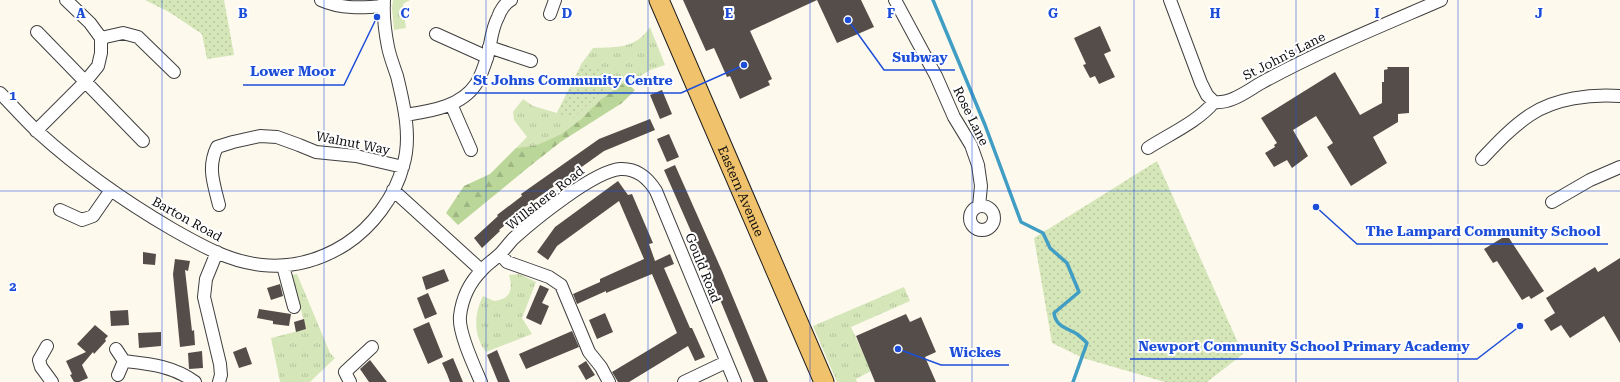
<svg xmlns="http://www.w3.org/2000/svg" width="1620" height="382" viewBox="0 0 1620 382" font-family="'Roboto Serif',serif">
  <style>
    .grass { fill: url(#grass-tufts) }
    .forest { fill: url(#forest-firs) }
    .park { fill: url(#park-dots) }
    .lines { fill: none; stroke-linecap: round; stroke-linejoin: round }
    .stream { stroke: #409dc4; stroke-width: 3.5 }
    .building { fill: #544d49 }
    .minor-casing { stroke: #3f3f3f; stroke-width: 14 }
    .primary-casing { stroke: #1d1d1d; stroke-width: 21 }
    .minor { stroke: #fff; stroke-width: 12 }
    .primary { stroke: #f0c26b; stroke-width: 19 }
    .grid { fill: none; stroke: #1d4ed8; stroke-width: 1; stroke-opacity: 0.55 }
    .labels { text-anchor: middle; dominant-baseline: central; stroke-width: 4; stroke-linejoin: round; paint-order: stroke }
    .street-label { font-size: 13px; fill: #0c0c0c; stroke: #fff }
    .grid-label { font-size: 13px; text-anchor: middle; font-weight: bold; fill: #1d4ed8; stroke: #fff; stroke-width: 4; stroke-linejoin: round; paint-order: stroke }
    .leader { fill: none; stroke: #1d4ed8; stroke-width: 1.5 }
    .callout-dot { fill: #1d4ed8; stroke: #fff; stroke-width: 1.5 }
    .callout-label { font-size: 14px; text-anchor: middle; font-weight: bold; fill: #1d4ed8; stroke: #fff; stroke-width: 4; stroke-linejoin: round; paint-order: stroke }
  </style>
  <defs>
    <pattern id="grass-tufts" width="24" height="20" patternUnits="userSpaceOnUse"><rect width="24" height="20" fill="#d5e6b9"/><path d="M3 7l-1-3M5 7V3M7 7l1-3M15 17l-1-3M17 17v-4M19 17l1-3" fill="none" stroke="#b6c49e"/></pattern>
    <pattern id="forest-firs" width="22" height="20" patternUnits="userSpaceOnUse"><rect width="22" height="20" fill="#bad699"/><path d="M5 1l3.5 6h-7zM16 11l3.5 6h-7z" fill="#9fb683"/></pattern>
    <pattern id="park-dots" width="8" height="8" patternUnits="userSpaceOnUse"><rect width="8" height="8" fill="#d5e6b9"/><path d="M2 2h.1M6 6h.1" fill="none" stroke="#b6c49e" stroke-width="1.8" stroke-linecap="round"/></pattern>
  </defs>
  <rect width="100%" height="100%" fill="#fef9ed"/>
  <path class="grass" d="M393,0H410L403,4L406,28L394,30L392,8Z
    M650,27L665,65L650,70L631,82H625L600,100L580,120L561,134L537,145L516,148L527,137L514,120L513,112L523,99L533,106L557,113L582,63L593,48C616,47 636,49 650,27Z
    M297,274L330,353L335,358L310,382H280L271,338L306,329L292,275Z
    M519,274L536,282L522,318L532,334L486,352C473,336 474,313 483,296L494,301C511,299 513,290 509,275Z
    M904,287L910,301L851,327L871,371L856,379L857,382H837L813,326Z"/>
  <path class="forest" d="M625,82L635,90L622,103L562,141L535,162L458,225L446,213L464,186L490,174L516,148L537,145L561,134L580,120L600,100Z"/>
  <path class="park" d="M145,0H224L234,55L207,59L202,34L169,12Z
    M582,63L618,77L572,119L557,113Z
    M1157,161L1243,354L1207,382H1165L1083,358L1052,343L1034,238Z"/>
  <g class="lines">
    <path class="stream" d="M933,0L985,125L1021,222L1043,233L1050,248L1067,263L1079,292L1054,313C1056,327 1067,328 1077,334C1081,337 1084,340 1087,343L1073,382"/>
  </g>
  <path class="building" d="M683,0H861L874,27L837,43L817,0L750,31L772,79L768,81L770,85L740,99L730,76L727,77L714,48L706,51Z
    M1100,26L1111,51L1104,54L1115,77L1099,84L1095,76L1090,78L1083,65L1086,64L1074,38Z
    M1387,67H1409V113L1398,114V122L1373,137L1387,163L1351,186L1327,147L1333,143L1316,116L1293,130L1308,156L1292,168L1287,160L1274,167L1265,153L1275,147L1274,145L1277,143L1261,118L1335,72L1360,115L1382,103V82H1384V70L1388,69Z
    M662,90L672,114L660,119L650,95Z
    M650,119L655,130L604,151L583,166L523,208L524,210L499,230L500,231L482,248L474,238L498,216L497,215L522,196L521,194L599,139Z
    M669,134L679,157L667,162L657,139Z
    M675,165L722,271L768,382H754L704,261L664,170Z
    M618,181L628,195L632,194L653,243L649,244L655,261L670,254L674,264L664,268L690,328H692L705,357L695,361L688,346L629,382H618L612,372L677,333L652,274L606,293V291L577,304L573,294L600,282V279L644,259L619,201L557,246L548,260L537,252L555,227Z
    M1507,235L1544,291L1531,299L1529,296L1522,300L1497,261L1493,263L1484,249Z
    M143,252L156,254L155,265L143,264Z
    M1620,258V343L1604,316L1570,338L1561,325L1551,331L1544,320L1555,313L1546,298L1595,267L1598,272Z
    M175,259L190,261L188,271L185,270L192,331L194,330L195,345L180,347L173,274Z
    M444,269L449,281L426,290L422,277Z
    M280,284L283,296L271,300L267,288Z
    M540,285L549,289L542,303L549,306L541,325L526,318Z
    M428,293L437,314L425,319L417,298Z
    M259,309L291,314L289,326L273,324V321L257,318Z
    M128,310L129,325L111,326L110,311Z
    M605,313L613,332L597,339L589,320Z
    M906,314L910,322L921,317L936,352L925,357L936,382H875L856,336Z
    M304,319L306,329L296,332L294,322Z
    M429,322L443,357L428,364L413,329Z
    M95,325L108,336L105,339L106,341L94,354L93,352L82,365L88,378L79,382H74L70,375L72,374L66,361L86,352L77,344Z
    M572,331L579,347L526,369L519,354Z
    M161,332V346L139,348L138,333Z
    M246,347L252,364L239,368L233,352Z
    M497,350L510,382H498L487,355Z
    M202,351L203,368L189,369L188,353Z
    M453,358L463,382H450L447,374L442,363Z
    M370,360L387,382H369L360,369Z
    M586,361L595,375L586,380L578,366Z"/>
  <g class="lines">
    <g class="minor-casing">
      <path id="minor" d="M321,0C341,9 362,8 384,6
        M895,0L936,76L954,117L971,145L978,165L981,186L979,206
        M1170,0L1201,83L1207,95L1214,102
        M550,14L555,0
        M37,32L143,141
        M436,34L487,57
        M101,38L123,33L138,37L174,72
        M489,47L531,61
        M0,93C13,106 25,120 38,132C79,169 124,201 172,229C200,245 230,262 262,265C292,268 321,260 346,244C372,227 395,197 403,166C412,138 404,105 397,76C394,67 390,57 388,47C385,32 383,16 384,0
        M451,104L471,150
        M405,115C430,111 461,107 476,84C481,77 484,66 487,58C491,44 491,30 498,17C500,11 505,3 511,0
        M36,131L85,82L98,66L101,53V38L90,23L66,0
        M1148,148C1168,135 1199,121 1214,102C1231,104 1247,91 1261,83C1319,51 1381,26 1441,0
        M1482,159C1497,143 1512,127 1530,115C1555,98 1591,94 1620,96
        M393,190L481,270
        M1552,202L1590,180L1620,167
        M219,205C214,184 207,168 217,147L233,142L260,136L277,137L299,145L316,152L356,156L403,167
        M970 218a12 12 0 1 1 24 0a12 12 0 1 1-24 0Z
        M60,210L82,220L93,216L111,190
        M217,252L206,279L204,297L220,364L221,375L219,382
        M500,254L507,262L549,277L561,285L589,352L601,367L609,382
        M283,266L294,307
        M47,346L39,360L41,367L52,382
        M116,349L124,361L118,375
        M124,361C150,364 173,366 195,382
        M350,382L345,372L372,347
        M481,382C474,366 458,332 460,316C462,299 470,282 482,270C487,264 494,260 500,254C505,249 509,243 514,238C534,220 594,171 620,169C637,168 648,178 656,191L735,382
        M684,382L726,362"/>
    </g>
    <g class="primary-casing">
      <g id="primary">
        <path id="s1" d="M659,0L824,382"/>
      </g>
    </g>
    <use href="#minor" class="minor"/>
    <use href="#primary" class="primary"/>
  </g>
  <path class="grid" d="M162,0V382M324,0V382M486,0V382M648,0V382M810,0V382M972,0V382M1134,0V382M1296,0V382M1458,0V382M0,191H1620"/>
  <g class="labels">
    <g class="street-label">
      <text transform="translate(1284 56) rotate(-27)">St John's Lane</text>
      <text transform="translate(971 116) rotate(64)">Rose Lane</text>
      <text transform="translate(353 143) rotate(11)">Walnut Way</text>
      <text stroke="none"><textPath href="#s1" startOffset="208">Eastern Avenue</textPath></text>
      <text transform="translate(545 198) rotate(-38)">Willshere Road</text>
      <text transform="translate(187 219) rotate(29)">Barton Road</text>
      <text transform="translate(703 268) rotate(68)">Gould Road</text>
    </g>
  </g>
  <g class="grid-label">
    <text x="81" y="18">A</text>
    <text x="243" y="18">B</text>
    <text x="405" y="18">C</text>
    <text x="567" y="18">D</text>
    <text x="729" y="18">E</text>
    <text x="891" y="18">F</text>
    <text x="1053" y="18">G</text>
    <text x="1215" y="18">H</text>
    <text x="1377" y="18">I</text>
    <text x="1539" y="18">J</text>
    <text x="13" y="100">1</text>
    <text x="13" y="291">2</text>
  </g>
  <path class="leader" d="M848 20L884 70H955M377 17L344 85H243M744 65L681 93H465M1316 207L1357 244H1608M1520 326L1477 359H1130M898 349L941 365H1009"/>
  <g class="callout-dot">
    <circle cx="848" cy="20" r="4"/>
    <circle cx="377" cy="17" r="4"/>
    <circle cx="744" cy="65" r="4"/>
    <circle cx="1316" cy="207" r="4"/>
    <circle cx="1520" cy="326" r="4"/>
    <circle cx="898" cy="349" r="4"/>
  </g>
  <g class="callout-label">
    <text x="920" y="62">Subway</text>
    <text x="293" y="76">Lower Moor</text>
    <text x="573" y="85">St Johns Community Centre</text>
    <text x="1483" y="236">The Lampard Community School</text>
    <text x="1304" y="351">Newport Community School Primary Academy</text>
    <text x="975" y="357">Wickes</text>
  </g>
</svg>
